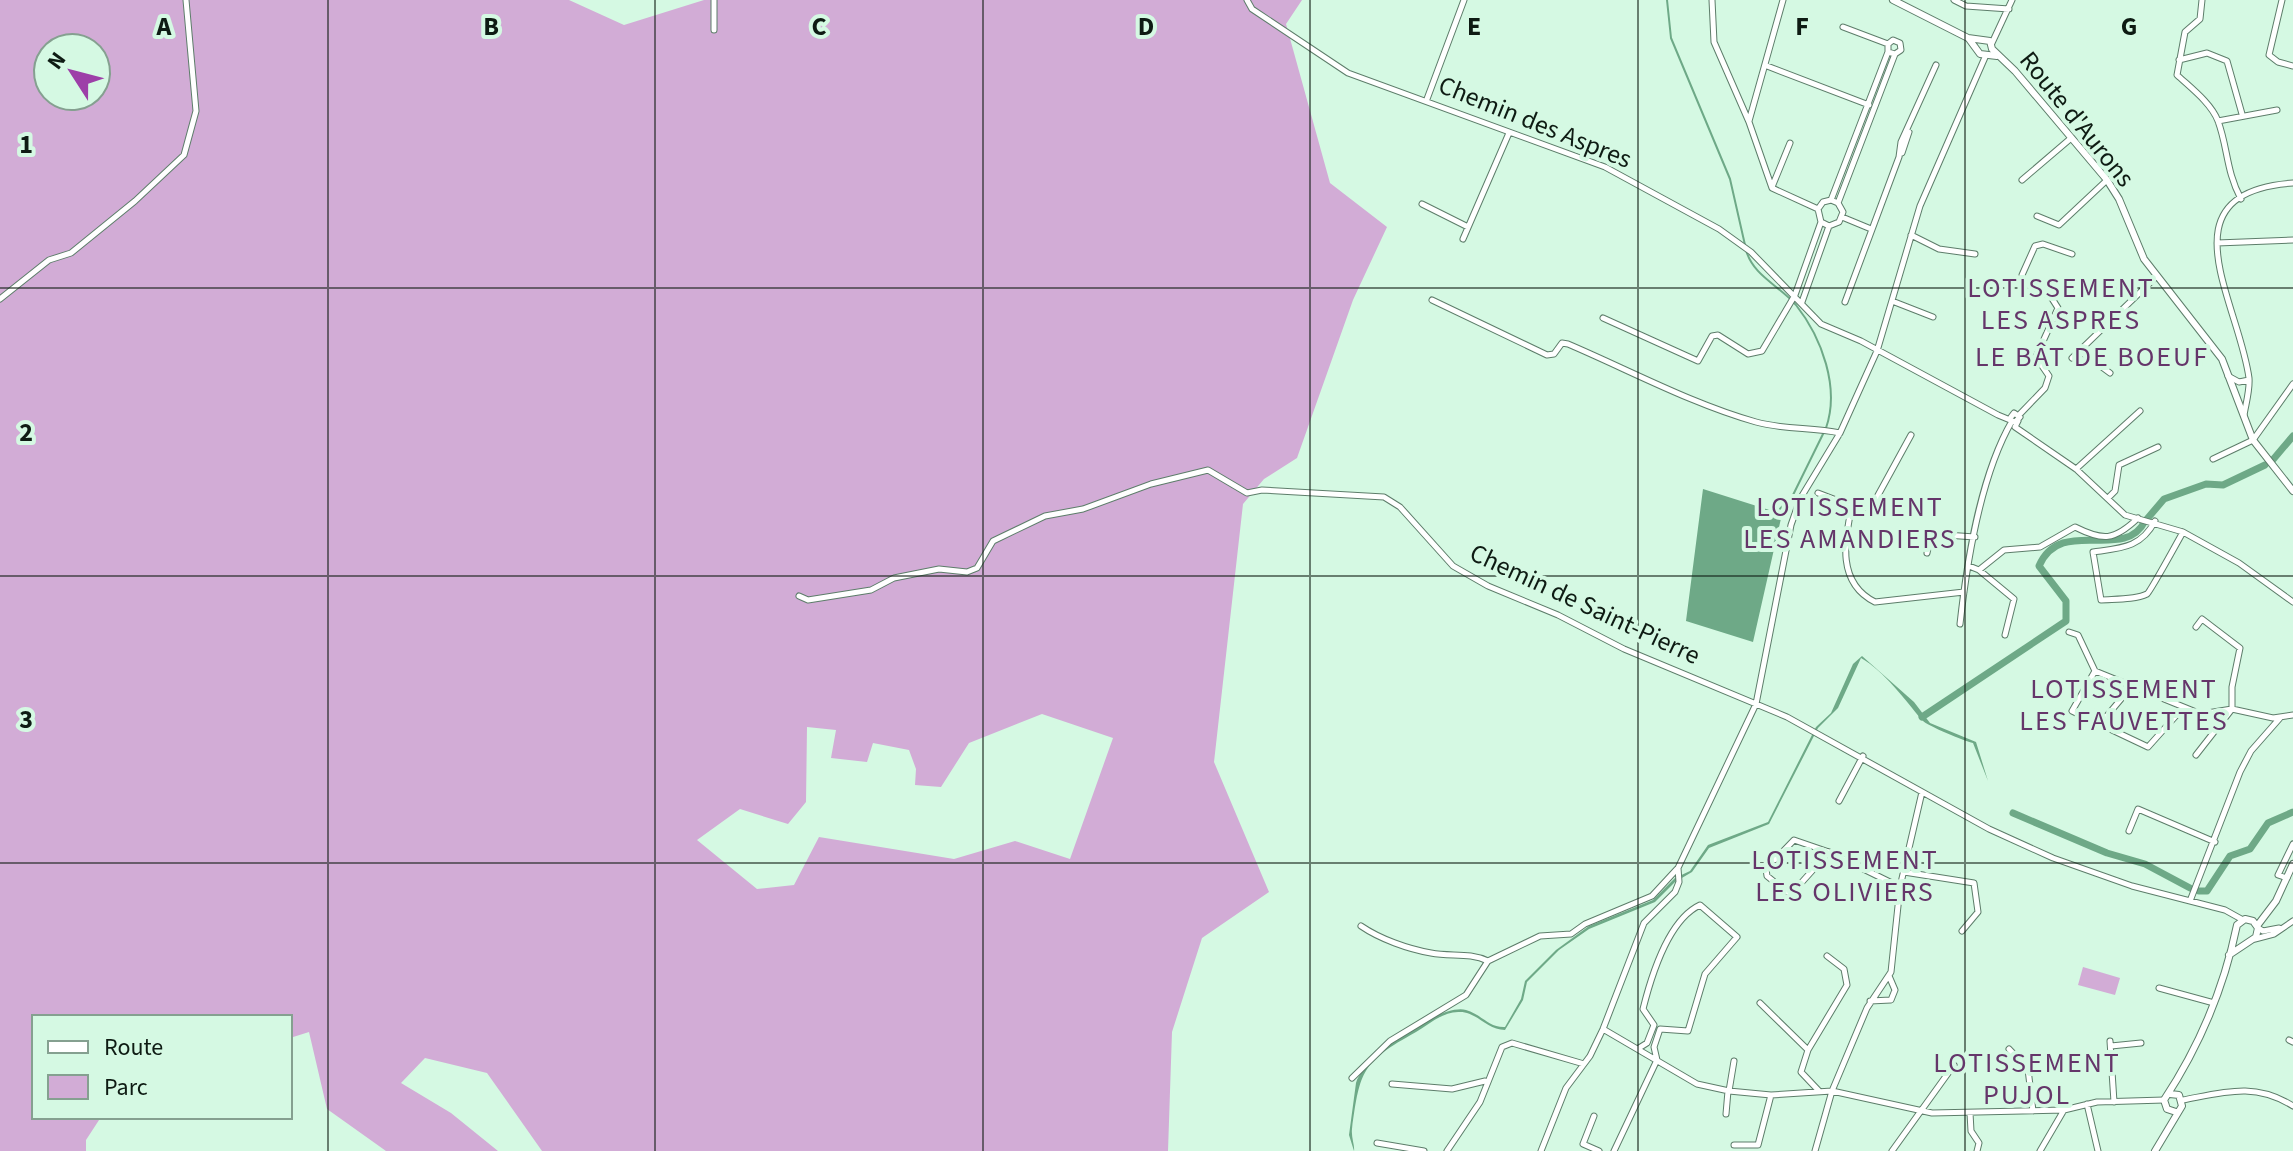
<svg xmlns="http://www.w3.org/2000/svg" width="2293" height="1151" viewBox="0 0 2293 1151" font-family="'Source Sans 3',sans-serif">
  <style>
    .green { fill: #d2acd6; fill-rule: evenodd }
    .water { fill: #6ea987 }
    .lines { fill: none; stroke-linecap: round; stroke-linejoin: round }
    .stream { stroke: #6ea987; stroke-width: 2 }
    .canal { stroke: #6ea987; stroke-width: 7 }
    .minor-casing { stroke: #5d7d6a; stroke-width: 7 }
    .tertiary-casing { stroke: #5d7d6a; stroke-width: 8 }
    .minor { stroke: #fff; stroke-width: 5 }
    .tertiary { stroke: #fff; stroke-width: 6 }
    .grid { fill: none; stroke: #0e1b13; stroke-width: 2; stroke-opacity: 0.55 }
    .labels { text-anchor: middle; dominant-baseline: central; stroke-width: 8; stroke-linejoin: round; paint-order: stroke }
    .street-label { font-size: 26px; fill: #0e1b13; stroke: #d5f9e3 }
    .neighbourhood-label { font-size: 28px; letter-spacing: 2px; fill: #65366a; stroke: #d5f9e3 }
    .grid-label { font-size: 26px; text-anchor: middle; font-weight: bold; fill: #0e1b13; stroke: #d5f9e3; stroke-width: 8; stroke-linejoin: round; paint-order: stroke }
  </style>
  <rect width="100%" height="100%" fill="#d5f9e3"/>
  <path class="green" d="M0,0H569L624,25L704,0H1302L1286,24L1330,183L1387,227L1353,300L1297,458L1264,479L1243,504L1214,762L1269,892L1202,938L1172,1032L1168,1151H542L487,1073L425,1058L401,1083L451,1113L498,1151H386L327,1109L309,1032L290,1038V1017H34V1117H101L86,1140V1151H0ZM48,48H96V96H48ZM1042,714L1113,738L1070,859L1015,841L954,859L819,837L794,885L757,889L697,840L740,809L788,824L806,802L807,727L836,730L831,758L867,762L873,743L909,750L916,769L915,785L941,787L969,743Z
    M2083,967L2120,978L2115,995L2078,985Z"/>
  <path class="water" d="M1703,489L1782,514L1753,642L1686,621Z
    M1862,656L1914,702L1930,723L1976,742L1988,781L1973,743C1965,741 1927,726 1922,720C1905,700 1885,672 1861,658L1838,708L1818,728L1769,824L1709,848L1692,872L1675,882L1655,902L1589,929L1559,950L1527,982L1523,1000L1505,1030C1487,1030 1477,1012 1460,1012C1443,1011 1430,1024 1416,1032C1362,1062 1360,1070 1352,1129C1351,1137 1355,1146 1354,1151L1349,1135L1356,1083C1362,1059 1441,1002 1466,1010C1481,1014 1489,1028 1505,1027L1521,999L1525,981L1556,950L1589,926L1653,900L1675,878L1690,871L1708,845L1768,822L1816,727L1831,713L1853,664Z"/>
  <g class="lines">
    <path class="stream" d="M1667,0L1671,38L1730,179L1745,245
      M1746,250C1753,276 1780,286 1796,305C1822,338 1840,388 1826,428
      M1776,513L1793,495L1824,432"/>
    <path class="canal" d="M2271,462L2293,436
      M2147,519L2164,499L2206,484L2223,485L2265,465
      M1922,717L2066,621V601L2039,566C2061,515 2124,563 2145,521
      M2013,813L2107,853L2145,864L2190,888
      M2199,891H2207L2230,856L2250,849L2268,823L2293,812"/>
    <g class="minor-casing">
      <path id="minor" d="M714,0V30
        M1247,0L1252,9L1348,73L1605,167L1719,229L1751,252L1821,324L1861,341L1998,415L2015,422L2020,417L2014,413L2011,417
        M1712,0L1714,42L1749,122L1772,188L1818,209
        M1954,0L1966,6L2009,9
        M2202,0L2200,19L2185,32L2177,75C2191,88 2211,103 2218,121C2228,148 2226,171 2241,199
        M2282,0L2269,55L2278,62L2293,66
        M1843,27L1888,44
        M1893,40L1900,43L1901,50L1895,54L1888,52V44Z
        M1992,43L2012,0
        M2179,60L2207,53L2227,61L2242,114
        M1767,66L1869,105
        M1427,99L1464,0
        M1749,121L1783,0
        M2218,121L2277,110
        M1902,153L1909,132
        M2022,180L2070,139
        M1772,187L1790,143
        M1831,200L1838,203L1843,212L1839,222L1829,226L1821,222L1818,209L1823,202L1831,200L1888,52
        M1838,203L1895,54
        M1422,204L1468,227
        M2037,216L2059,225L2107,180
        M1842,217L1871,229
        M1911,235L1939,249L1975,254
        M1463,239L1509,133
        M2217,243L2293,240
        M0,299L49,260L71,253L135,201L184,155L196,111L186,0
        M1432,300L1547,355L1554,354L1562,343L1568,344C1629,370 1692,404 1756,422C1785,430 1812,427 1840,433
        M1892,301L1933,317
        M1802,302L1829,226
        M1845,302L1899,157L1901,142L1936,65
        M1603,318L1698,361L1712,336L1718,335L1748,354L1762,351L1795,295L1821,222
        M2080,351L2110,373
        M2072,358L2157,276
        M2228,376L2239,382L2249,380
        M2019,415L2045,388L2049,376L2036,357L2058,308L2051,297L2024,282L2022,275L2035,246L2043,244L2072,254
        M2244,415C2246,403 2250,390 2249,378C2239,302 2161,192 2293,183
        M2018,421L2015,427L2076,469L2125,515L2183,532L2239,563L2293,602
        M1911,435L1871,508L1852,506C1844,541 1837,583 1875,602L1964,592
        M2213,459L2253,440L2293,384
        M2076,469L2140,411
        M1818,493L1852,506
        M2108,498L2115,491L2119,465L2158,447
        M2155,521C2141,548 2121,548 2093,552L2101,600C2115,599 2135,600 2147,594C2150,592 2178,541 2183,532
        M1927,553L1931,534L1975,537
        M1969,566L1979,570L2004,550L2040,547L2075,527C2103,541 2114,541 2138,518
        M1979,570L2014,599L2005,635
        M799,596L808,600L871,590L894,578L939,569L967,572L977,568L993,541L1045,516L1083,509L1151,484L1208,470L1247,493L1262,490L1384,497L1400,507L1453,566L1488,586L1558,615L1624,649L1787,717L1989,829L2053,858L2132,886L2225,910L2243,920
        M1960,624C1967,561 1980,476 2012,421
        M2069,632L2078,635L2095,671L2201,714L2232,709L2273,718L2293,715
        M2095,671L2072,711L2148,747L2182,709
        M2100,724L2132,686
        M2196,755L2232,709V687L2240,648L2202,619L2196,627
        M1839,801L1863,756
        M2129,831L2138,809L2215,842
        M1829,852L1793,892H1787L1767,876L1766,869L1794,840L1829,852L1900,887
        M1904,872L1974,883L1978,912L1962,931
        M2287,878L2278,875L2293,844
        M2190,901L2240,772L2251,751L2280,718
        M1361,926C1380,939 1408,949 1431,953C1451,957 1469,952 1488,961
        M2258,928L2263,931L2279,928
        M2255,939L2274,934L2293,921
        M2159,988L2214,1003
        M1870,1001L1891,1000L1895,990L1889,976
        M1760,1003L1808,1050L1801,1072L1819,1091
        M1603,1029L1697,1084L1729,1091L1771,1095L1832,1091L1932,1113L2064,1110L2097,1102L2164,1100
        M2289,1040L2293,1042
        M2110,1041L2114,1102
        M2111,1046L2141,1043
        M2009,1049L2028,1069L2033,1111
        M1808,1050L1847,985L1844,969L1827,956
        M1352,1078L1390,1041L1466,995L1488,961L1540,936L1571,934L1585,924L1652,896L1677,869
        M1392,1084L1452,1089L1485,1081
        M1729,1091L1734,1061
        M2183,1100C2225,1092 2255,1082 2293,1106
        M2087,1104L2098,1151
        M1970,1113L1971,1131L1979,1143L1977,1151
        M1726,1114L1728,1091
        M1594,1116L1583,1144L1599,1151
        M1377,1143L1424,1151
        M1734,1145H1758L1771,1095
        M1447,1151L1480,1102L1502,1047L1512,1043L1584,1064
        M1541,1151L1566,1088L1590,1056L1603,1029L1644,923L1675,892L1679,882L1678,868L1756,704L1791,525L1800,499L1840,433L1877,351L1920,206L1986,55
        M1614,1151L1657,1060L1654,1047L1660,1029L1688,1031L1705,974L1737,937L1700,905C1668,920 1651,977 1643,1009L1654,1025L1647,1043L1639,1048
        M1815,1151L1832,1091L1867,1008L1891,972L1900,887L1922,792
        M1892,1151L1954,1065
        M2040,1151L2064,1110"/>
    </g>
    <g class="tertiary-casing">
      <path id="tertiary" d="M1893,0L1968,38L1990,41L1992,49L2015,71L2107,180L2119,199L2144,259L2222,359L2253,440L2293,491
        M1969,39L1980,54L1997,56
        M2257,926L2276,901L2293,864
        M2176,1112L2167,1109L2164,1100C2199,1047 2224,988 2237,925L2245,919L2253,921L2258,928L2256,937L2229,955
        M2155,1151L2182,1106L2179,1095L2170,1094"/>
    </g>
    <use href="#minor" class="minor"/>
    <use href="#tertiary" class="tertiary"/>
  </g>
  <path class="grid" d="M328,0V1151M655,0V1151M983,0V1151M1310,0V1151M1638,0V1151M1965,0V1151M0,288H2293M0,576H2293M0,863H2293"/>
  <g class="labels">
    <g class="street-label">
      <text transform="translate(2077 119) rotate(51)">Route d'Aurons</text>
      <text transform="translate(1535 122) rotate(22)">Chemin des Aspres</text>
      <text transform="translate(1585 604) rotate(25)">Chemin de Saint-Pierre</text>
    </g>
    <g class="neighbourhood-label">
      <text x="2061" y="288">LOTISSEMENT<tspan x="2061" dy="32">LES ASPRES</tspan></text>
      <text x="2092" y="357">LE BÂT DE BOEUF</text>
      <text x="1850" y="507">LOTISSEMENT<tspan x="1850" dy="32">LES AMANDIERS</tspan></text>
      <text x="2124" y="689">LOTISSEMENT<tspan x="2124" dy="32">LES FAUVETTES</tspan></text>
      <text x="1845" y="860">LOTISSEMENT<tspan x="1845" dy="32">LES OLIVIERS</tspan></text>
      <text x="2027" y="1063">LOTISSEMENT<tspan x="2027" dy="32">PUJOL</tspan></text>
    </g>
  </g>
  <g class="grid-label">
    <text x="164" y="35">A</text>
    <text x="491" y="35">B</text>
    <text x="819" y="35">C</text>
    <text x="1146" y="35">D</text>
    <text x="1474" y="35">E</text>
    <text x="1802" y="35">F</text>
    <text x="2129" y="35">G</text>
    <text x="26" y="153">1</text>
    <text x="26" y="441">2</text>
    <text x="26" y="728">3</text>
  </g>
  <rect x="32" y="1015" width="260" height="104" fill="#d5f9e3" stroke="#85a090" stroke-width="2"/>
  <rect x="48" y="1041" width="40" height="12" fill="#ffffff" stroke="#85a090" stroke-width="2"/>
  <text x="104" y="1055" font-size="24" fill="#0e1b13">Route</text>
  <rect x="48" y="1075" width="40" height="24" fill="#d2acd6" stroke="#85a090" stroke-width="2"/>
  <text x="104" y="1095" font-size="24" fill="#0e1b13">Parc</text>
  <g transform="translate(72 72) rotate(306)"><circle r="38" fill="#d5f9e3" stroke="#85a090" stroke-width="2"/>
  <path d="M0-6L14 30L0 20L-14 30Z" fill="#9d3fa8"/>
  <text y="-12" font-size="22" font-weight="bold" text-anchor="middle" fill="#0e1b13">N</text>
  </g>
</svg>
